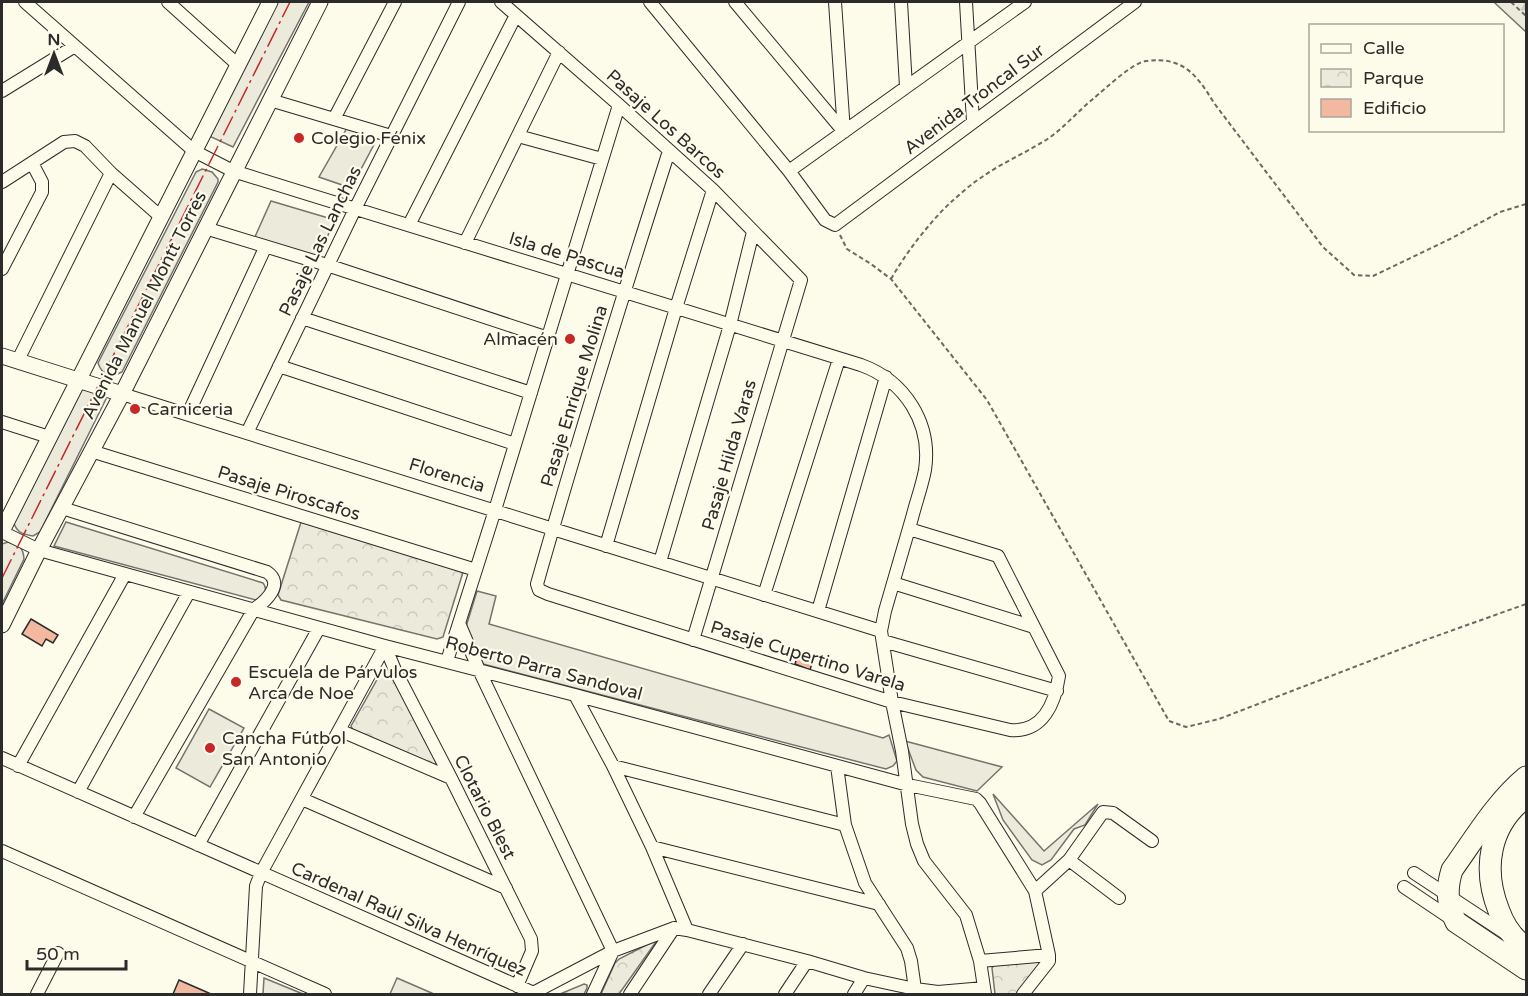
<svg xmlns="http://www.w3.org/2000/svg" width="1528" height="996" viewBox="0 0 1528 996" font-family="'Varela Round',sans-serif">
  <style>
    .green { fill: #ecebdb; stroke: #74746e; stroke-width: 1.5 }
    .forest { fill: url(#forest-firs); stroke: #74746e; stroke-width: 1.5 }
    .park { fill: url(#park-crowns); stroke: #74746e; stroke-width: 1.5 }
    .building { fill: #f2b8a0; stroke: #2b2b2b; stroke-width: 1.5 }
    .lines { fill: none; stroke-linecap: round; stroke-linejoin: round }
    .minor-casing { stroke: #2b2b2b; stroke-width: 14 }
    .tertiary-casing { stroke: #2b2b2b; stroke-width: 17 }
    .motorway-casing { stroke: #2b2b2b; stroke-width: 23 }
    .path { stroke: #6a6964; stroke-width: 2; stroke-dasharray: 4.5 3; stroke-linecap: butt }
    .minor { stroke: #fdfbea; stroke-width: 12 }
    .tertiary { stroke: #fdfbea; stroke-width: 15 }
    .motorway { stroke: #fdfbea; stroke-width: 21 }
    .power { stroke: #c62828; stroke-width: 1.5; stroke-dasharray: 21 4.5 3 4.5; stroke-linecap: butt }
    .poi-dot { fill: #c62828; stroke: #fdfbea; stroke-width: 2 }
    .labels { text-anchor: middle; dominant-baseline: central; stroke-width: 4.5; stroke-linejoin: round; paint-order: stroke }
    .street-label { font-size: 18px; fill: #2b2b2b; stroke: #fdfbea }
    .poi-label { font-size: 18px; fill: #2b2b2b; stroke: #fdfbea; text-anchor: start }
  </style>
  <defs>
    <pattern id="forest-firs" width="22" height="20" patternUnits="userSpaceOnUse" patternTransform="scale(1.5)"><rect width="22" height="20" fill="#ecebdb"/><path d="M5 1l3.5 6h-7zM16 11l3.5 6h-7z" fill="#cbcabc"/></pattern>
    <pattern id="park-crowns" width="20" height="18" patternUnits="userSpaceOnUse" patternTransform="scale(1.5)"><rect width="20" height="18" fill="#ecebdb"/><path d="M2 6a3 3 0 1 1 6 0M12 15a3 3 0 1 1 6 0" fill="none" stroke="#cbcabc"/></pattern>
  </defs>
  <rect width="100%" height="100%" fill="#fdfbea"/>
  <path class="green" d="M276,2H309L233,147L209,136Z
    M347,128L378,137L351,188L319,177Z
    M202,169L212,172L218,179V182L122,372C111,378 102,375 98,363L196,172Z
    M271,201L335,220L318,257L254,239Z
    M87,386L104,392L106,399L40,532L33,536C21,534 16,532 13,520L80,389Z
    M66,522L263,583C266,586 266,589 265,594L256,600L54,546Z
    M8,542C19,546 23,546 24,559L2,604V544Z
    M477,591L496,596L489,624L883,738L889,735L897,761L893,766L886,769L483,664L465,630Z
    M209,709L244,728L210,787L176,768Z
    M905,741L1002,767L977,791L923,777L916,770Z
    M993,794L1044,851L1098,804L1085,825L1074,829L1051,860L1042,865L1032,860L1003,820Z
    M264,978L303,994H263Z
    M397,978L434,994H390Z"/>
  <path class="forest" d="M1494,2H1526V32L1497,5Z"/>
  <path class="park" d="M302,519L464,569L443,637L437,639L281,600L278,595Z
    M383,669H390L438,766L432,767L353,730L351,726Z
    M658,939L619,994H601L615,963L619,959Z
    M1041,957L1043,964L1019,994H995L992,968L994,965Z
    M584,984L587,985V988L584,994H560Z"/>
  <path class="building" d="M31,619L58,635L53,643L46,639L42,646L22,634Z
    M799,651L814,656L810,670L795,664Z
    M179,980L211,994H173Z"/>
  <g class="lines">
    <g class="minor-casing">
      <path id="minor" d="M25,2L194,151L233,171L861,365C905,381 932,423 925,470C922,486 916,502 912,518C903,549 894,580 885,611L881,631L892,702L902,751L912,824L917,844L924,861L966,915L980,961L985,994
        M168,2L238,65
        M501,2L619,105L713,190L801,280L693,640
        M650,2L789,171L825,220L835,225L1135,2
        M735,2L844,132
        M835,2L844,132
        M901,2L906,87
        M966,2L973,122
        M2,91L75,46
        M270,100L391,136
        M334,119L395,2
        M518,136L602,159
        M669,151C623,295 578,439 537,584L539,590L548,594L892,702L1010,730C1043,733 1055,703 1059,676L998,556L909,529
        M789,171L1025,2
        M2,182L64,142L75,141L85,146L111,173L161,217
        M409,225L516,15
        M205,228L327,265L548,338
        M465,243L559,52
        M2,269L42,192V182L32,163
        M302,318L531,393
        M18,360L111,173
        M279,366L515,444
        M122,394L553,529L881,631
        M188,414L265,248
        M2,422L49,437
        M247,433L355,209L459,2
        M91,451L476,570
        M62,508L267,572C285,584 265,602 254,609L134,817
        M2,532L39,550L385,646L575,695L908,785L976,799L980,803L1035,891L1049,955V961L1023,994
        M606,546L676,308L713,190
        M660,562L730,325L753,232
        M893,583L1034,627
        M764,595L839,359
        M818,611L886,377
        M459,623L479,670L613,951L593,994
        M883,641L1057,691
        M385,646L395,670L451,778L531,939L532,951L517,986
        M447,661L495,510L619,105
        M575,695L613,766L652,847L687,930
        M339,730L451,778
        M2,758L536,994
        M18,766L125,574
        M613,766L845,825
        M837,766L845,825L865,883L907,948L911,961L915,989V994
        M78,792L189,592
        M302,799L506,888
        M198,845L319,628
        M652,847L879,904
        M2,851L325,994
        M1069,860L1119,898
        M1414,873L1508,935
        M1404,887L1453,920
        M1035,891L1069,860L1103,812L1113,813L1152,841
        M980,961L1049,955
        M533,993L613,951L674,928L687,930L807,961L864,978L915,989L938,992L984,988
        M37,994L58,953
        M250,994L256,886L261,873L385,646
        M630,994L674,928
        M709,994L743,944
        M785,994L807,961
        M854,994L864,978"/>
    </g>
    <g class="tertiary-casing">
      <path id="tertiary" d="M2,356L122,394
        M2,531L270,2
        M2,625L39,550L122,394L320,2"/>
    </g>
    <g class="motorway-casing">
      <path id="motorway" d="M1526,777C1496,802 1475,838 1452,870C1446,889 1447,904 1456,922L1526,969
        M1526,797C1489,825 1482,869 1499,911C1504,925 1514,939 1526,948"/>
    </g>
    <path class="path" d="M1511,2L1526,16
      M840,235L847,249L871,264L891,279L987,400L1169,721L1186,727L1219,719L1414,644L1526,604
      M891,279C905,254 929,223 950,203C960,194 971,184 982,177C1002,163 1025,153 1046,140C1063,129 1078,111 1094,98C1105,89 1132,63 1146,61C1183,56 1197,75 1214,103L1323,247L1354,275L1373,276L1452,238L1500,212L1526,204"/>
    <use href="#minor" class="minor"/>
    <use href="#tertiary" class="tertiary"/>
    <use href="#motorway" class="motorway"/>
    <path class="power" d="M2,578L290,2"/>
  </g>
  <g class="poi-dot">
    <circle cx="299" cy="138" r="6"/>
    <circle cx="570" cy="339" r="6"/>
    <circle cx="135" cy="409" r="6"/>
    <circle cx="236" cy="682" r="6"/>
    <circle cx="210" cy="748" r="6"/>
  </g>
  <g class="labels">
    <g class="street-label">
      <text transform="translate(974 99) rotate(-37)">Avenida Troncal Sur</text>
      <text transform="translate(666 124) rotate(42)">Pasaje Los Barcos</text>
      <text transform="translate(320 241) rotate(-64)">Pasaje Las Lanchas</text>
      <text transform="translate(567 255) rotate(17)">Isla de Pascua</text>
      <text transform="translate(144 305) rotate(-63)">Avenida Manuel Montt Torres</text>
      <text transform="translate(574 396) rotate(-73)">Pasaje Enrique Molina</text>
      <text transform="translate(729 455) rotate(-74)">Pasaje Hilda Varas</text>
      <text transform="translate(447 475) rotate(17)">Florencia</text>
      <text transform="translate(289 493) rotate(17)">Pasaje Piroscafos</text>
      <text transform="translate(808 656) rotate(17)">Pasaje Cupertino Varela</text>
      <text transform="translate(544 668) rotate(15)">Roberto Parra Sandoval</text>
      <text transform="translate(485 807) rotate(63)">Clotario Blest</text>
      <text transform="translate(409 919) rotate(24)">Cardenal Raúl Silva Henríquez</text>
    </g>
    <g class="poi-label">
      <text x="311" y="138">Colegio Fénix</text>
      <text x="558" y="339" text-anchor="end">Almacén</text>
      <text x="147" y="409">Carniceria</text>
      <text x="248" y="672">Escuela de Párvulos<tspan x="248" dy="21">Arca de Noe</tspan></text>
      <text x="222" y="738">Cancha Fútbol<tspan x="222" dy="21">San Antonio</tspan></text>
    </g>
  </g>
  <rect width="1528" height="996" fill="none" stroke="#2b2b2b" stroke-width="6"/>
  <rect x="1309" y="24" width="195" height="108" fill="#fdfbea" stroke="#a9a89e" stroke-width="1.5"/>
  <rect x="1321" y="44" width="30" height="9" fill="#fdfbea" stroke="#a9a89e" stroke-width="1.5"/>
  <text x="1363" y="54" font-size="18" fill="#2b2b2b">Calle</text>
  <rect x="1321" y="69" width="30" height="18" fill="url(#park-crowns)" stroke="#a9a89e" stroke-width="1.5"/>
  <text x="1363" y="84" font-size="18" fill="#2b2b2b">Parque</text>
  <rect x="1321" y="99" width="30" height="18" fill="#f2b8a0" stroke="#a9a89e" stroke-width="1.5"/>
  <text x="1363" y="114" font-size="18" fill="#2b2b2b">Edificio</text>
  <g transform="translate(54 54)" stroke="#fdfbea" stroke-width="4.5" paint-order="stroke">
  <path d="M0-4.5L10 22L0 15L-10 22Z" fill="#2b2b2b"/>
  <text y="-9" font-size="16" font-weight="bold" text-anchor="middle" fill="#2b2b2b">N</text>
  </g>
  <path d="M27 960v9h99v-9" fill="none" stroke="#2b2b2b" stroke-width="3"/>
  <text x="36" y="960" font-size="18" fill="#2b2b2b" stroke="#fdfbea" stroke-width="4.5" paint-order="stroke">50 m</text>
</svg>
